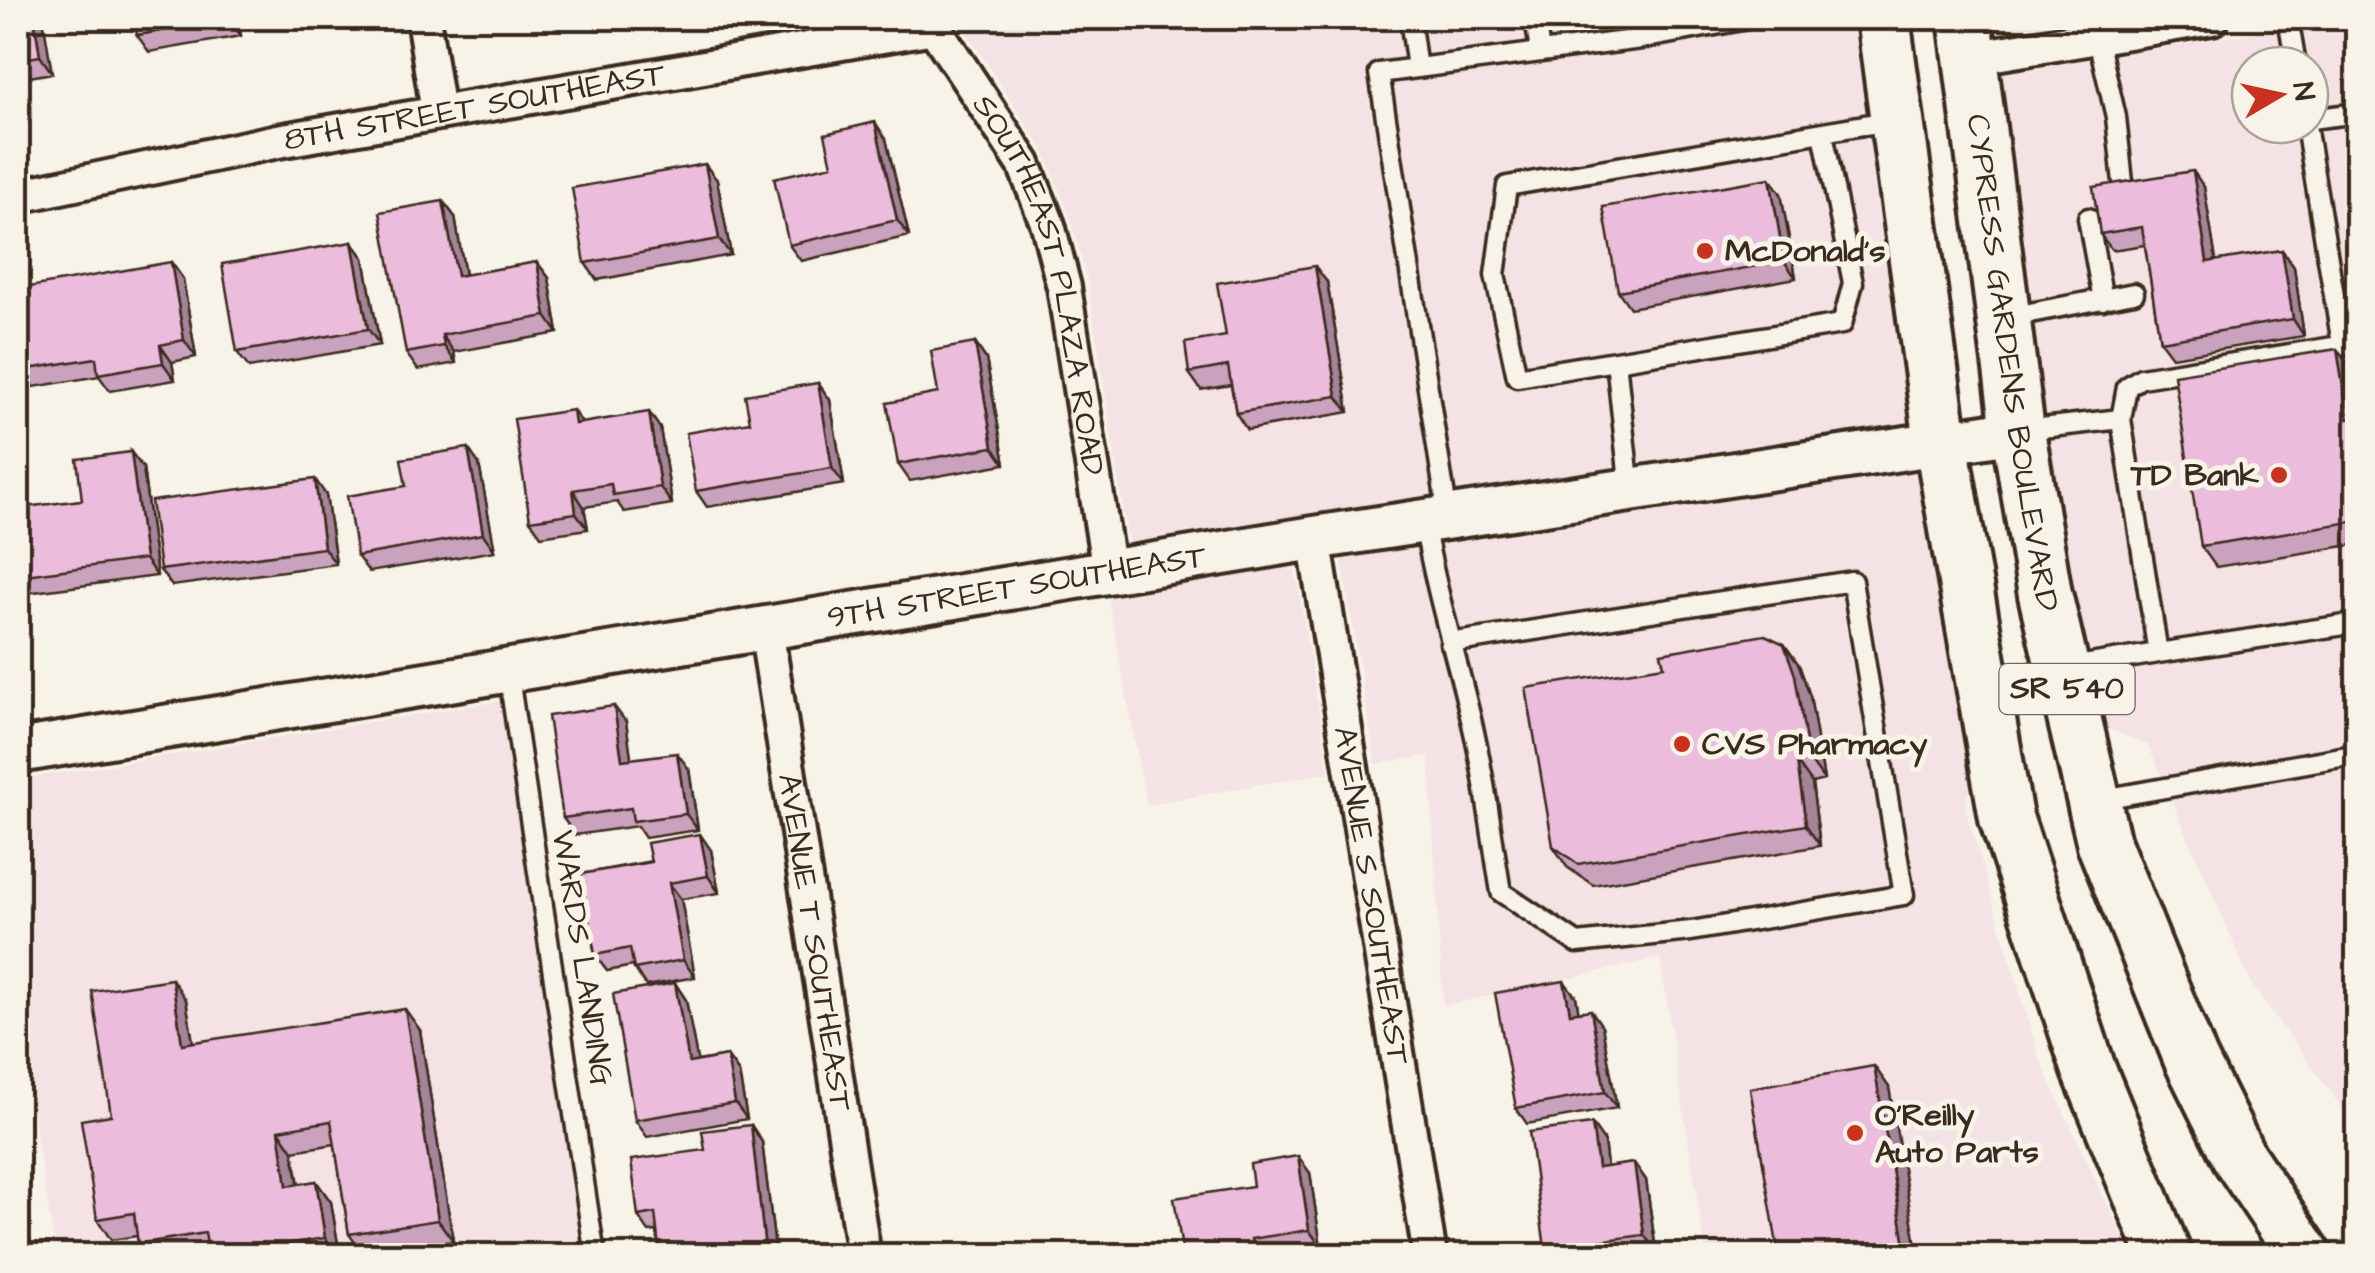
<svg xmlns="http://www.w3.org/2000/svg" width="2375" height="1273" viewBox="0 0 2375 1273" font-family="'Architects Daughter',sans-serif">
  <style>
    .built { fill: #f4e2e4; fill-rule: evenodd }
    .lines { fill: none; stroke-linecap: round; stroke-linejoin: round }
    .service-casing { stroke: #3b2a1e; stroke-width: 25 }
    .minor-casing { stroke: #3b2a1e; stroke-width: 40 }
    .tertiary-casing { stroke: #3b2a1e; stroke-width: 50 }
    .primary-casing { stroke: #3b2a1e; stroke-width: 60 }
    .service { stroke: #f7f3e8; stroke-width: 18 }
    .minor { stroke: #f7f3e8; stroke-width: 32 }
    .tertiary { stroke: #f7f3e8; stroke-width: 42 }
    .primary { stroke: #f7f3e8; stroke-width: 52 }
    .wall { fill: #cba2bd; stroke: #3b2a1e; stroke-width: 2.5 }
    .shaded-wall { fill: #a5849a; stroke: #3b2a1e; stroke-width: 2.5 }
    .building { fill: #ecbcdc; stroke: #3b2a1e; stroke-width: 2.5 }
    .poi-dot { fill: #c8321e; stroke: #f7f3e8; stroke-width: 4 }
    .labels { text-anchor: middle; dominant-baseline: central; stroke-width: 10; stroke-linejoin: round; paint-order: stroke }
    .shield { fill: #f7f3e8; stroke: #73665b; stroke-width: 2.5 }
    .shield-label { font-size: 30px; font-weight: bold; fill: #3b2a1e }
    .street-label { font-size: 32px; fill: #3b2a1e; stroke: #f7f3e8 }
    .poi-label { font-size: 32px; font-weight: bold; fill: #3b2a1e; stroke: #f7f3e8; text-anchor: start }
  </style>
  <rect width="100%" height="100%" fill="#f7f3e8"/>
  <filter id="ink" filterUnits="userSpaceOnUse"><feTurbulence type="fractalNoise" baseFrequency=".01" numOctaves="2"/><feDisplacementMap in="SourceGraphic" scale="20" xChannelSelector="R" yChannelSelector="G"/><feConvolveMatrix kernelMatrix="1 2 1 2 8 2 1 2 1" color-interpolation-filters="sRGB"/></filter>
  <g filter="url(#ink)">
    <path class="built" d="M957,18H1857L1914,425L1129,547L1088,283L1070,217L1045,153Z
      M1990,18H2086L1992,33Z
      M2343,18H2357V1128L2252,985L2148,745L2100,726L2068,589L2042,427L1997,75ZM2250,65H2310V125H2250Z
      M1920,466L1974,771L1965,807L2039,1058L2131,1255H1706L1660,958L1443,1006L1429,755L1376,764L1341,556Z
      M1294,563L1329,772L1147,805L1107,593Z
      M518,698L597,1255H56L18,1022V780Z"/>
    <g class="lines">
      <g class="service-casing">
        <path id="service" d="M1410,18L1417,68
          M1535,18L1540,52
          M2093,18L2116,117L2125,201
          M2288,18L2296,65
          M2310,119L2358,113
          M2306,125L2342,344
          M1823,133L1853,283L1842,324L1517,377L1495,275L1507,186L1864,125L1891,121
          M2088,218L2103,300
          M2009,317L2134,293
          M1616,361L1630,490
          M2121,419L2127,387L2141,378L2358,343
          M2024,430L2121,419L2158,653L2065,668
          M1448,517L1379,73L1641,39L1753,18
          M1424,522C1436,594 1458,662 1474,732C1486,785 1492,839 1501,892L1577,943L1691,931L1904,895L1852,581L1450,643
          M2158,653L2358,623
          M508,670L595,1256
          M2097,800L2358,754"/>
      </g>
      <g class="minor-casing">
        <g id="minor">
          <path d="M423,18L438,112"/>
          <path id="s1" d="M928,18L1024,164L1048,225L1064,287L1109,572"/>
          <path d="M1971,58L2212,18"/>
          <path id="s2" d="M18,196L278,141L934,27"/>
          <path id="s3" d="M1314,538L1430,1256"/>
          <path id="s4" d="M766,628L864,1256"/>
        </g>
      </g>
      <g class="tertiary-casing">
        <g id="tertiary">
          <path id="s5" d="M18,751L1314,538L2018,431"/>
        </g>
      </g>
      <g class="primary-casing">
        <g id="primary">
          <path d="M1883,18L1941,442L2006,818L2089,1070L2165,1256"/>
          <path id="s6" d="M1965,18L2018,431L2045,594L2104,844L2191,1060L2240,1159L2305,1256"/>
        </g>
      </g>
      <use href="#service" class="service"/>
      <use href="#minor" class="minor"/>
      <use href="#tertiary" class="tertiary"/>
      <use href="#primary" class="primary"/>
    </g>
    <path class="wall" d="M18,18L52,73L18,79Z
      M238,18L241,36L149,52L137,35Z
      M886,139L909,236L801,261L789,245L832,165Z
      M717,180L731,255L597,280L585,263Z
      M2204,187L2216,261L2282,250L2294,267L2304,336L2172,357L2160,341L2145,245L2112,250L2100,234Z
      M1781,194L1796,278L1630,308L1618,291Z
      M443,201L455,217L465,275L537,262L549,278L558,333L454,352L456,363L418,370L406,353Z
      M352,242L364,258L380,345L249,368L237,352Z
      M171,262L183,279L196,357L172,362L175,380L110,391L99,376L34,387L22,370Z
      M1327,282L1349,412L1247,430L1236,413L1231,385L1201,390L1189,373L1226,336Z
      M975,343L986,359L1005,464L910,481L898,464L938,393Z
      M2352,370L2358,405V544L2216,567L2201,546Z
      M818,383L830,400L844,484L707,507L696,491L750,422Z
      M582,423L660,428L672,504L624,512L617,502L584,507L588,529L541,536L530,520Z
      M479,464L495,551L369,572L357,556L406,486Z
      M143,468L157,576L18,594V508L82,500Z
      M326,495L336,564L172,586L160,570Z
      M1784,644L1799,665L1810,696L1824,780L1812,783L1820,846L1593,885L1567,867L1553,846L1664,666Z
      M626,722L631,759L689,769L698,830L645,838L637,826L575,835L563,818Z
      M711,850L719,893L681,899L695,977L646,986L633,966L607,971L595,955L581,874Z
      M675,983L686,1000L697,1061L727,1056L739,1073L747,1119L647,1137L635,1120Z
      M1576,997L1578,1012L1602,1026L1617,1108L1527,1124L1516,1108Z
      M186,1000L193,1043L420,1030L453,1241L364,1255L349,1234L335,1144L293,1151L299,1184L316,1181L331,1202L340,1256H147L138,1244L137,1236L111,1240L97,1219L111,1115Z
      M751,1125L762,1142L776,1256H660L657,1231L649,1232L638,1216L705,1150Z
      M1604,1141L1607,1167L1634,1163L1646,1180L1656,1251L1624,1256H1550L1545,1248Z
      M1310,1173L1321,1247L1265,1256H1183L1253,1186Z"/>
    <path class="shaded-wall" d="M34,18H43L52,73L40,56Z
      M229,18H238L241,36L229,19Z
      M875,122L886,139L909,236L897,220Z
      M705,164L717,180L731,255L719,239Z
      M2193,171L2204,187L2219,279L2207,262Z
      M1770,178L1781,194L1796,278L1784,261Z
      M443,201L455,217L468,293L457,276Z
      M352,242L364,258L380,345L368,329Z
      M2282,250L2294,267L2304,336L2293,319Z
      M171,262L183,279L196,357L184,340Z
      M537,262L549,278L558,333L546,316Z
      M1315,266L1327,282L1349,412L1337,396Z
      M442,335L454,352L456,363L444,346Z
      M975,343L986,359L1005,464L993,447Z
      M160,345L172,362L175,380L163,363Z
      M2337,349L2352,370L2358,405V432L2348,419Z
      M818,383L830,400L844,484L832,468Z
      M573,410L585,427L575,424Z
      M649,412L660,428L672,504L660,487Z
      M468,448L479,464L495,551L483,534Z
      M131,452L143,468L157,576L145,559Z
      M315,479L326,495L336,564L324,548Z
      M573,490L584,507L588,529L576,513Z
      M1784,644L1799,665L1810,696L1824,780L1809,759Z
      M614,706L626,722L634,777L622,760Z
      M677,753L689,769L698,830L686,814Z
      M1797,762L1812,783L1820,846L1806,825Z
      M700,834L711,850L719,893L708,876Z
      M669,883L681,899L695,977L683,960Z
      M172,979L186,1000L197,1066L182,1044Z
      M1564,981L1576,997L1582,1030L1570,1013Z
      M675,983L686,1000L701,1080L689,1063Z
      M405,1009L420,1030L453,1241L438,1220Z
      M1591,1010L1602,1026L1617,1108L1605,1092Z
      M727,1056L739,1073L747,1119L735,1103Z
      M1874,1066L1889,1087L1918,1256H1907Z
      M1592,1124L1604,1141L1609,1184L1598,1168Z
      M751,1125L762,1142L776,1256H770L765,1249Z
      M279,1130L293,1151L302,1207L287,1186Z
      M1298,1156L1310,1173L1321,1247L1309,1230Z
      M1634,1163L1646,1180L1656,1251L1644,1235Z
      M316,1181L331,1202L340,1256H338L325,1238Z
      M1251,1239L1263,1256H1254Z"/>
    <path class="building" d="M18,18H34L40,56L18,60Z
      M134,18H229V19L137,35Z
      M875,122L897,220L789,245L774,178L832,165L825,134Z
      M705,164L719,239L585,263L572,188Z
      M2193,171L2207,262L2282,250L2293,319L2160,341L2142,227L2100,234L2093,187Z
      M1770,178L1784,261L1618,291L1603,207Z
      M443,201L457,276L537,262L546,316L442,335L444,346L406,353L380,212Z
      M352,242L368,329L237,352L222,264Z
      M171,262L184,340L160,345L163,363L98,374L96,358L22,370L18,346V289Z
      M1315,266L1337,396L1236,413L1228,366L1189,373L1185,343L1226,336L1217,283Z
      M975,343L993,447L898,464L887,403L938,393L931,351Z
      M2337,349L2348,419L2358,417V521L2201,546L2174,375Z
      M818,383L832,468L696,491L686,433L750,422L745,395Z
      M573,410L575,424L649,412L660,487L613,495L611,484L573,490L576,513L530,520L514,419Z
      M468,448L483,534L357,556L347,496L406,486L401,459Z
      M131,452L145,559L18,576V508L82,500L77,459Z
      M315,479L324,548L160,570L151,501Z
      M1765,635L1784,644L1795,675L1809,759L1797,762L1806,825L1578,864L1553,846L1526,688L1664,666L1661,653Z
      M614,706L622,760L677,753L686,814L633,821L631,808L563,818L548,716Z
      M700,834L708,876L669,883L683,960L634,969L630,948L595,955L581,874L651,862L647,843Z
      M172,979L182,1044L405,1009L438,1220L349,1234L331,1121L279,1130L287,1186L316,1181L325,1238L209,1256L205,1233L138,1244L134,1213L97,1219L81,1120L111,1115L92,991Z
      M1564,981L1570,1013L1591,1010L1605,1092L1516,1108L1495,993Z
      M675,983L689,1063L727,1056L735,1103L635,1120L613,994Z
      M1874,1066L1907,1256H1779L1750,1088Z
      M1592,1124L1598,1168L1634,1163L1644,1235L1545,1248L1529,1132Z
      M751,1125L765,1249L716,1256H660L655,1213L638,1216L631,1160L705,1150L702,1131Z
      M1298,1156L1309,1230L1251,1239L1254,1256H1183L1174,1198L1253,1186L1250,1164Z"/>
  </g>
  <g class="poi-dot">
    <circle cx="1705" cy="251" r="10"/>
    <circle cx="2279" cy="475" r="10"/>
    <circle cx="1682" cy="744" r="10"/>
    <circle cx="1855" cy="1133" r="10"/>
  </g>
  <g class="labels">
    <rect class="shield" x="1999.5" y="664" width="135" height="50" rx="8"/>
    <g class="shield-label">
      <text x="2067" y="689">SR 540</text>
    </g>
    <g class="street-label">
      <text stroke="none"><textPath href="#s2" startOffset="465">8TH STREET SOUTHEAST</textPath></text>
      <text stroke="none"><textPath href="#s1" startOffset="295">SOUTHEAST PLAZA ROAD</textPath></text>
      <text stroke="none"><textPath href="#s6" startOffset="348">CYPRESS GARDENS BOULEVARD</textPath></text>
      <text stroke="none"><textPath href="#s5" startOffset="1012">9TH STREET SOUTHEAST</textPath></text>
      <text stroke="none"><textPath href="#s3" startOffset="362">AVENUE S SOUTHEAST</textPath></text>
      <text stroke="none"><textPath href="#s4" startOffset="318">AVENUE T SOUTHEAST</textPath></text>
      <text transform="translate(582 958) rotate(81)">WARDS LANDING</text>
    </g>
    <g class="poi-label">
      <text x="1725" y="251">McDonald's</text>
      <text x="2259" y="475" text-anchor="end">TD Bank</text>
      <text x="1702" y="744">CVS Pharmacy</text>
      <text x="1875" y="1115">O'Reilly<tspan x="1875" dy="37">Auto Parts</tspan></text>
    </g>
  </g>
  <rect width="2375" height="1273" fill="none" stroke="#f7f3e8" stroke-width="60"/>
  <rect x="30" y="30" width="2315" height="1213" fill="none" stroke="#3b2a1e" stroke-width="4" filter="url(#ink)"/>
  <g transform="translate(2280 95) rotate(81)"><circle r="48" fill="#f7f3e8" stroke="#aca397" stroke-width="2.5"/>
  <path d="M0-8L18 38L0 25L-18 38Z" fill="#c8321e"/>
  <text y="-15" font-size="28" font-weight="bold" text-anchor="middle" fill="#3b2a1e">N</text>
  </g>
</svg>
